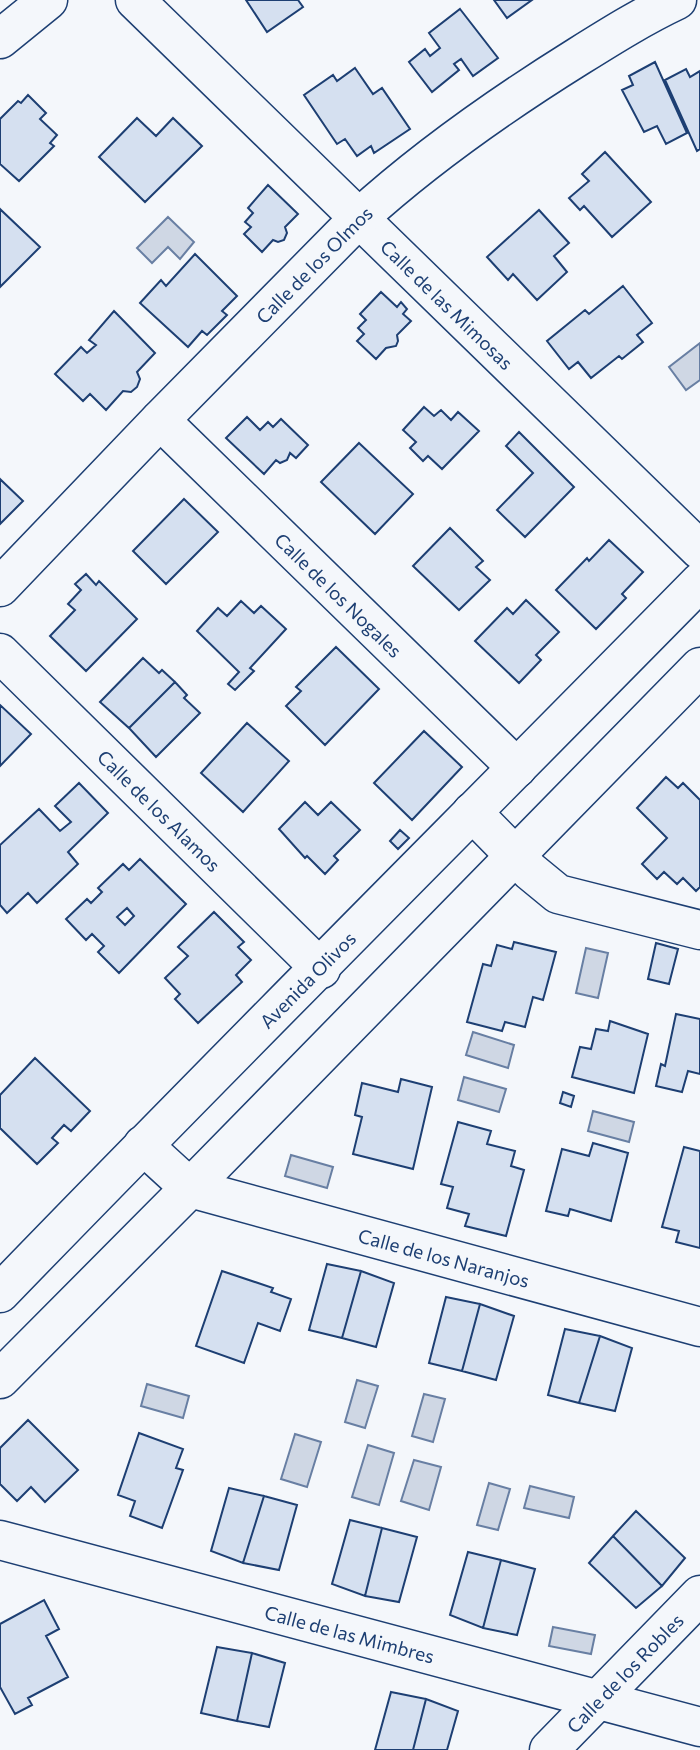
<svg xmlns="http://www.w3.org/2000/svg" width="700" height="1750" viewBox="0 0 700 1750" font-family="Commissioner,sans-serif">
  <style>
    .water { fill: #cfd7e4; stroke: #687fa3; stroke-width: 2 }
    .building { fill: #d5e0f0; stroke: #1d3f73; stroke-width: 2; fill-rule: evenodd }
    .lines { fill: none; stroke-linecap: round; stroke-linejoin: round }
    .minor-casing { stroke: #1d3f73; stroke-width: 41 }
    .minor { stroke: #f4f7fb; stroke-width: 38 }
    .labels { text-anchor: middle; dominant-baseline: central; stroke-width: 5; stroke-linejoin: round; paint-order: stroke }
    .street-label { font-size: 19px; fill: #1d3f73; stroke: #f4f7fb }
  </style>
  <rect width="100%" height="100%" fill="#f4f7fb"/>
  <path class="water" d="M168,217L194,242L180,259L168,247L152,263L137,248Z
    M700,343V380L686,390L669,367Z
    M586,948L608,953L598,998L576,993Z
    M473,1032L514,1045L508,1068L466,1055Z
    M464,1077L506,1089L499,1112L458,1100Z
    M593,1111L634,1122L629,1142L588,1131Z
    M291,1155L333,1167L327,1188L285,1176Z
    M357,1380L378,1386L365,1428L345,1422Z
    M147,1384L189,1396L183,1418L141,1406Z
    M424,1394L445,1399L433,1442L412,1436Z
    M295,1434L321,1442L307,1487L281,1479Z
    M368,1445L394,1453L379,1505L352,1497Z
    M414,1460L441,1467L429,1510L401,1501Z
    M489,1483L510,1489L498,1530L477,1525Z
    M530,1486L574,1497L569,1518L524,1508Z
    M553,1627L595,1635L591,1654L549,1646Z"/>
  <path class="building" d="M246,0H298L303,7L267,32Z
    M494,0H532L507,18Z
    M460,9L498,58L473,76L461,59L454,64L459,70L432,92L409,62L425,49L430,56L440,48L429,33Z
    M655,62L687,133L666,144L657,126L644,132L622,90L633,85L629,76Z
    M355,68L373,94L382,88L410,129L374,153L371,146L357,156L345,139L337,144L304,95L333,75L337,81Z
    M686,69L690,77L700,71V149L697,151L665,80Z
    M28,95L46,113L40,119L57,135L50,143L54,146L19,181L0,164V119L18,101L21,103Z
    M137,118L156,136L173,118L202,146L145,202L99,157Z
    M605,152L651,202L612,237L584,206L580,210L569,198L589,181L582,174Z
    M268,185L298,214L285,227L287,233L284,240L278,242L273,240L262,252L244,234L251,227L245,222L253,213L248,208Z
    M0,209L40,247L0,287Z
    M539,210L569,243L554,256L567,272L537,300L513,274L508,280L487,257Z
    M195,254L237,296L222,311L227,315L207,335L202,331L188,347L140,303L161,280L166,286Z
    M623,286L652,323L637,335L643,342L622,359L619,356L591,378L578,362L569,369L547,341L585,310L589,314Z
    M381,292L397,307L401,302L407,309L403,314L411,321L397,335L398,341L396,346L386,348L376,359L357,341L364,334L358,328L366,320L360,314Z
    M114,311L155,353L137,372L140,379L137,387L131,392L123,391L106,410L90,394L83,401L55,374L81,347L87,353L96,345L89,340Z
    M424,407L434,416L441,410L451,420L458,412L479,431L442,469L428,456L423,461L410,448L416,442L403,430Z
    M247,417L260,430L268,422L273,427L281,419L308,445L296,458L290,453L287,460L280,463L276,460L264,474L226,438Z
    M519,432L574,487L525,537L497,510L533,473L506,446Z
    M359,443L413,494L375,534L321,482Z
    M0,479L23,501L0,524Z
    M184,499L218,532L166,584L133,551Z
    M450,528L483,561L476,567L490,580L459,610L413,566Z
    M609,540L643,572L622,594L626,598L596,629L556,590L587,558L589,561Z
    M86,574L96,585L99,581L137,619L86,671L50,636L75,610L68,604L81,590L75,584Z
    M526,600L559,632L536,655L541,660L519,683L475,641L507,608L513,614Z
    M241,601L254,613L261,606L286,629L250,668L254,671L235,690L228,684L239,672L197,631L218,608L227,616Z
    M336,647L379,689L325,745L286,706L301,691L296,687Z
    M143,658L159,673L162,670L175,682L129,728L100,702Z
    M175,682L187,695L184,698L200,713L156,757L129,728Z
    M0,705L31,734L0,766Z
    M247,723L289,761L243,812L201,773Z
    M424,731L462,767L412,820L374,783Z
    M666,777L678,788L683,783L700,800V887L696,891L683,878L677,884L664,872L657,879L642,864L667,838L637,808Z
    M79,783L108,813L68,852L78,864L37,903L28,893L7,913L0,905V845L39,809L60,831L71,822L55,806Z
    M305,802L318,815L331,802L360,830L334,856L338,860L325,874L307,856L305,858L279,829Z
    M400,830L409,838L398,849L390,841Z
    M140,859L186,904L119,973L98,952L104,946L92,934L86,940L66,919L87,899L91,903L102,892L98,888L123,864L129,870ZM127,908L134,916L125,925L117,917Z
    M214,912L244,942L238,947L251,960L236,975L242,982L198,1023L175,999L180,994L165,978L188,956L178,947Z
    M514,942L556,952L543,1000L533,997L525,1027L505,1022L502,1031L467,1022L483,964L491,966L497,945L512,949Z
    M656,943L678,949L669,984L648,979Z
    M676,1014L700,1019V1074L688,1071L682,1092L656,1086L661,1064L665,1066Z
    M610,1021L648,1034L634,1093L572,1077L580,1047L591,1049L596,1029L608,1031Z
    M35,1058L90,1111L71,1131L64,1125L52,1138L58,1143L37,1164L0,1128V1095Z
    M401,1079L432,1087L413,1169L353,1154L362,1117L355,1115L362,1083L398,1092Z
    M563,1092L574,1096L571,1107L560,1103Z
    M458,1122L491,1131L487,1144L515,1151L511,1166L524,1170L506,1236L465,1226L469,1214L447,1208L453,1187L441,1184Z
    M593,1143L628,1153L611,1221L570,1209L568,1216L546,1211L562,1149L589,1156Z
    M684,1147L700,1151V1248L676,1242L679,1231L662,1227Z
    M327,1264L361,1271L342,1338L309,1330Z
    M222,1271L273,1288L271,1292L291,1299L280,1331L258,1323L244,1363L196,1346Z
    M361,1271L394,1283L376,1347L342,1338Z
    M446,1297L480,1304L462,1371L429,1363Z
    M480,1304L514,1316L496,1380L462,1371Z
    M565,1329L600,1336L579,1403L548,1395Z
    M600,1336L632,1348L615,1411L579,1403Z
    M28,1420L78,1470L45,1502L31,1487L17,1501L0,1484V1448Z
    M139,1433L183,1449L176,1468L183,1470L162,1528L130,1516L135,1501L118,1495Z
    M229,1488L264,1496L243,1563L211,1551Z
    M264,1496L297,1505L279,1570L243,1563Z
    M636,1511L685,1558L662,1586L613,1536Z
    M350,1520L382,1528L365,1596L332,1584Z
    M382,1528L417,1537L399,1602L365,1596Z
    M613,1536L662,1586L636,1608L589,1563Z
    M468,1552L501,1560L483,1628L450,1615Z
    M501,1560L535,1569L517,1635L483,1628Z
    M44,1600L59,1629L46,1636L68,1677L28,1698L32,1705L15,1714L0,1687V1624Z
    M217,1647L252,1653L237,1721L201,1713Z
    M252,1653L285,1663L269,1727L237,1721Z
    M391,1692L426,1699L413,1750H375Z
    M426,1699L458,1711L447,1750H413Z"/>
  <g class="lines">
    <g class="minor-casing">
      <g id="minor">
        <path id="s1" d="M135,0L700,550"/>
        <path d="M0,39L48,0"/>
        <path id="s2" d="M160,420L517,768"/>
        <path id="s3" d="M0,587L160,420L359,218C426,157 502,104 579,56C611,36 643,16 677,0"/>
        <path id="s4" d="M0,653L321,969"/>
        <path d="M472,812L530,871L558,894L700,930"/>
        <path id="s5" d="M143,1145L190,1188L700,1327"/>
        <path id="s6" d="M0,1293C231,1054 467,819 700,582"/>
        <path d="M0,1379L190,1188L700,667"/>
        <path id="s7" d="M0,1540L700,1727"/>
        <path id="s8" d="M549,1750L700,1595"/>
      </g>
    </g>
    <use href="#minor" class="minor"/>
  </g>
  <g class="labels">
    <g class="street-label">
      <text stroke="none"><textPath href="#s3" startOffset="450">Calle de los Olmos</textPath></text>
      <text stroke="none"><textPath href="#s1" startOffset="436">Calle de las Mimosas</textPath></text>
      <text stroke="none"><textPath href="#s2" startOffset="250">Calle de los Nogales</textPath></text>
      <text stroke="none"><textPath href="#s4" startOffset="224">Calle de los Alamos</textPath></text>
      <text stroke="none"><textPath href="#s6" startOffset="439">Avenida Olivos</textPath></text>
      <text stroke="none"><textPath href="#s5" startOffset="327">Calle de los Naranjos</textPath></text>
      <text stroke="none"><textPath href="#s7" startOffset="362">Calle de las Mimbres</textPath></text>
      <text stroke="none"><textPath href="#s8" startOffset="108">Calle de los Robles</textPath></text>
    </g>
  </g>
</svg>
